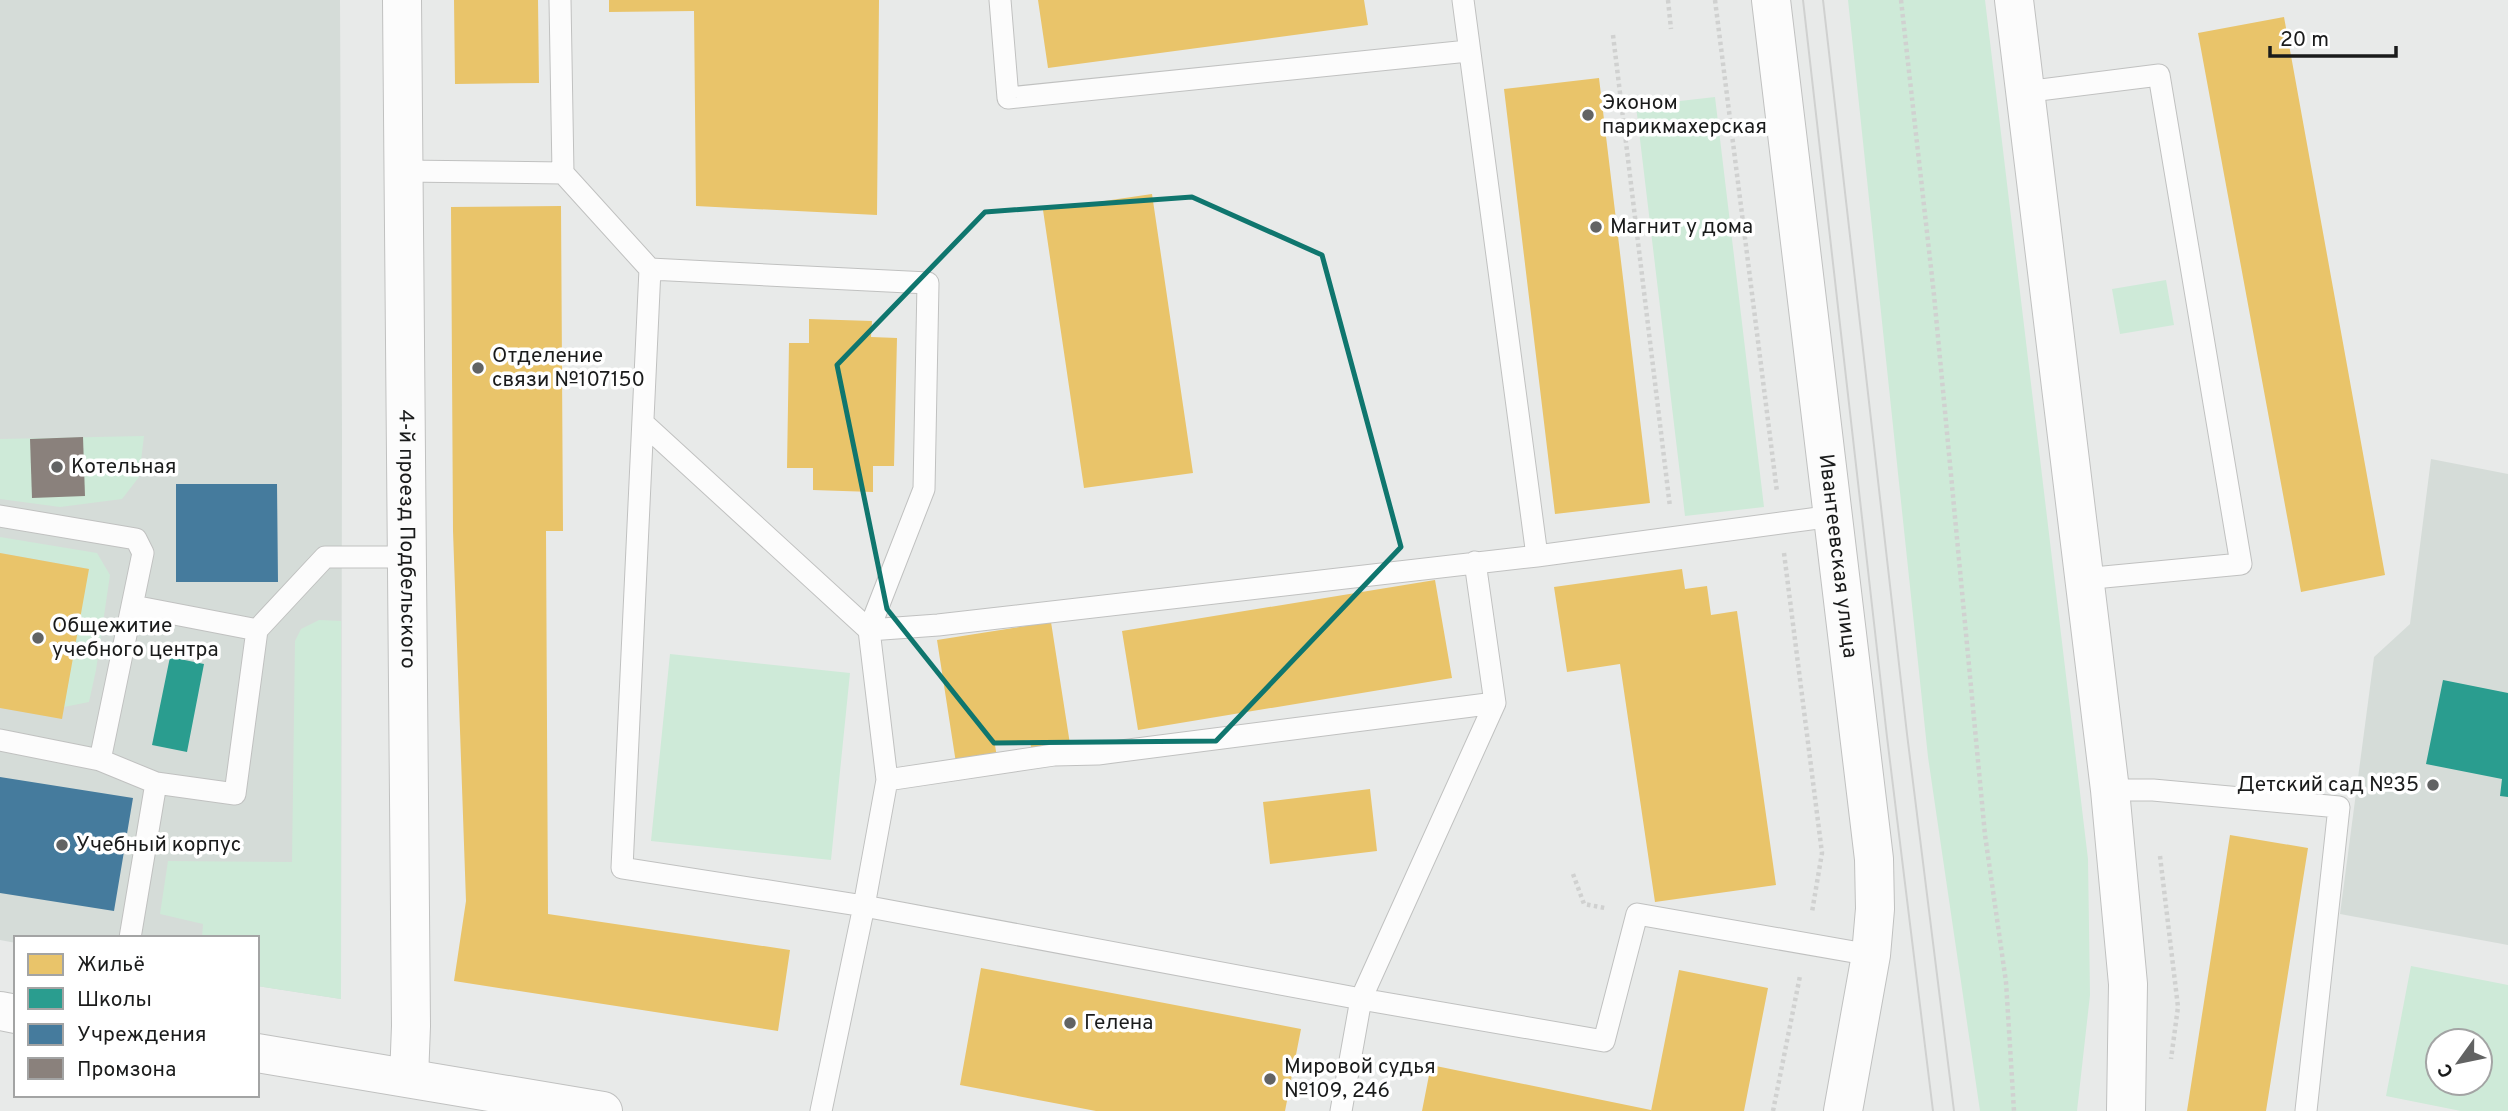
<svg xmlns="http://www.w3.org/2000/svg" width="2508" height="1111" viewBox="0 0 2508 1111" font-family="Overpass,sans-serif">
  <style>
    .built { fill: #d5dcd8 }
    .green { fill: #ceead8; fill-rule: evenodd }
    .homes { fill: #e9c46a }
    .schools { fill: #2a9d8f }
    .public { fill: #457b9d }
    .industry { fill: #8a817c }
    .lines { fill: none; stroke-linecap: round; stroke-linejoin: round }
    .service-casing { stroke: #c0c1c0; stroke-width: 23 }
    .minor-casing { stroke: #c0c1c0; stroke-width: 40 }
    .tertiary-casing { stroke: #c0c1c0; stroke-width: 40 }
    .path { stroke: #d0d1d0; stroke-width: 4.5; stroke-dasharray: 3.5 3.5; stroke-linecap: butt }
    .service { stroke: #fcfcfc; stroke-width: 21 }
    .minor { stroke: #fcfcfc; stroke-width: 38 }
    .tertiary { stroke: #fcfcfc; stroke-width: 38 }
    .tram { stroke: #d0d1d0; stroke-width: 2 }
    .marked { fill: none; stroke: #0f766e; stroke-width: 5; stroke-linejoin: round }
    .poi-dot { fill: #626363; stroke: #fff; stroke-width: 2.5 }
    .labels { text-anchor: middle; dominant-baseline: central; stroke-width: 7; stroke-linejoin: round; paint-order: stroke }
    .poi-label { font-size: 21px; fill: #1a1b1b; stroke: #fff; text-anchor: start }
    .street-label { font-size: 21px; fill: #1a1b1b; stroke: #fff }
  </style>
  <rect width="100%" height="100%" fill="#e8eae9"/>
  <path class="built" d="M0,0H340L342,432L341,999L257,986V938H16V943L0,940Z
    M2431,459L2508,474V945L2340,914L2374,657L2410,624Z"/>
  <path class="green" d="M1848,0H1985L2088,859L2090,995L2077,1111H1980L1928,757Z
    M1715,97L1764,507L1685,516L1636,106Z
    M2166,280L2174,325L2120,334L2112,289Z
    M144,436L139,477L122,499L60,507L0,499V439Z
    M0,537L97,553L110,575L96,670L89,702L64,707L88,569L0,553Z
    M319,620L341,621V999L257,986V938H202L203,924L160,914L168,861L292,862L295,641L301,629Z
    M670,654L850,673L831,860L651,841Z
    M2411,966L2508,985V1111H2461L2386,1096ZM2438,1041H2480V1083H2438Z"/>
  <path class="homes" d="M454,0H538L539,83L455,84Z
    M609,0H879L877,215L696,206L694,11L609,12Z
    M1038,0H1364L1368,25L1048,68Z
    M2284,17L2385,575L2301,592L2198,33Z
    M1599,78L1650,503L1555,514L1504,89Z
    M1152,194L1193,473L1084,488L1043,210Z
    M561,206L563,531H546L548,914L790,950L778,1031L454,981L466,901L453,531L451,207Z
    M809,319L872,321L871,337L897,338L894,466H873V492L813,490V468H787L789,343H809Z
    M0,553L89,569L62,719L0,708Z
    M1682,569L1685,589L1707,586L1711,615L1737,611L1776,885L1655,902L1620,664L1567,672L1554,587Z
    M1435,580L1452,678L1138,730L1122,631Z
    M1051,622L1072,757L1033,763L1030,740L995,745L999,770L958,776L937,640Z
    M1370,789L1377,851L1270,864L1263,802Z
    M2230,835L2308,848L2266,1111H2187Z
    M981,968L1301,1029L1285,1111H1096L960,1085Z
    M1679,970L1768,988L1744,1111H1651Z
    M1431,1065L1651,1110V1111H1422Z"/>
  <path class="schools" d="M170,657L204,664L187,752L152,745Z
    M2443,680L2508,693V797L2500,796L2502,779L2426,764Z"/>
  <path class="public" d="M176,484H277L278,582H176Z
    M0,777L133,798L114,911L0,893Z"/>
  <path class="industry" d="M83,437L85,496L32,498L30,439Z"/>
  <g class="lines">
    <g class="service-casing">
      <path id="service" d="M1000,0L1008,98L1468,51
        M1463,0L1537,556
        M2024,92L2159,75L2241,564L2083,579
        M403,171L563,173L560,0
        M563,173L650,269L928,283L924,489L869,630L887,780L864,906L821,1111
        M650,269L622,868L864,906L1361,999L1604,1041L1637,914L1871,955
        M643,423L869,630L938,625L1537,556L1833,516
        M0,516L136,539L143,553L100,760
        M133,606L257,630
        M0,740L100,760L156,783
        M887,780L1054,755L1098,754L1495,703
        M2110,790H2153L2339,807L2306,1111
        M130,938L156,783L235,794L257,630L325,557H407
        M1341,1111L1361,999L1495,703L1475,562"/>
    </g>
    <g class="minor-casing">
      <g id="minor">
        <path id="s1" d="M402,0L411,1026L409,1078"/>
        <path d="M0,1011L16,1014"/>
        <path d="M257,1053L603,1111"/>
      </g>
    </g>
    <g class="tertiary-casing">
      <g id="tertiary">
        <path id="s2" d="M1771,0L1874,859L1875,909L1871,955L1843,1111"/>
        <path d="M2014,0L2110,790L2128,984L2126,1111"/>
      </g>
    </g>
    <path class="path" d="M1668,0L1671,29
      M1715,0L1777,492
      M1901,0L1934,295L1985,835L2006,982L2014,1111
      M1613,35L1670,507
      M1784,553L1822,853L1812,912
      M2160,856L2178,1007L2171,1059
      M1573,874L1584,904L1605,908
      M1773,1111L1800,976"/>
    <use href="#service" class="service"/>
    <use href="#minor" class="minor"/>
    <use href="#tertiary" class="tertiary"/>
    <path class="tram" d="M1803,0L1887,737L1933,1111
      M1823,0L1907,734L1954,1111"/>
  </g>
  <path class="marked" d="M1192,197L1322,255L1401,547L1216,741L994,743L887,609L837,365L985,212Z"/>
  <g class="poi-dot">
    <circle cx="1588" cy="115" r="7"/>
    <circle cx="1596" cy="227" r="7"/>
    <circle cx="478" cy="368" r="7"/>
    <circle cx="57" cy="467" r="7"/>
    <circle cx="38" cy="638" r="7"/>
    <circle cx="2433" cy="785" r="7"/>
    <circle cx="62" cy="845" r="7"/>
    <circle cx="1070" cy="1023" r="7"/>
    <circle cx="1270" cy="1079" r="7"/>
  </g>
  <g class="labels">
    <g class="poi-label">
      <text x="1602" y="103">Эконом<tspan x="1602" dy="24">парикмахерская</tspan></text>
      <text x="1610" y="227">Магнит у дома</text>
      <text x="492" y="356">Отделение<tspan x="492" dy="24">связи №107150</tspan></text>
      <text x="71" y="467">Котельная</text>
      <text x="52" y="626">Общежитие<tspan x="52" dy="24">учебного центра</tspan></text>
      <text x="2419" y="785" text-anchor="end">Детский сад №35</text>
      <text x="76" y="845">Учебный корпус</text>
      <text x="1084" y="1023">Гелена</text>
      <text x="1284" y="1067">Мировой судья<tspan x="1284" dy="24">№109, 246</tspan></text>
    </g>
    <g class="street-label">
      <text stroke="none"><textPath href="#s1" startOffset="539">4-й проезд Подбельского</textPath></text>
      <text stroke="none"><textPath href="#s2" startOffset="560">Ивантеевская улица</textPath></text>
    </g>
  </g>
  <rect x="14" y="936" width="245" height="161" fill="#ffffff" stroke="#a3a4a4" stroke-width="2"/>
  <rect x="28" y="954" width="35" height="21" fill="#e9c46a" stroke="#a3a4a4" stroke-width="2"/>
  <text x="77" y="971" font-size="21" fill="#1a1b1b">Жильё</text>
  <rect x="28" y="988" width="35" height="21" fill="#2a9d8f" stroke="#a3a4a4" stroke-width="2"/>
  <text x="77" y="1006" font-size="21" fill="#1a1b1b">Школы</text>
  <rect x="28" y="1024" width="35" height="21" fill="#457b9d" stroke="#a3a4a4" stroke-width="2"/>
  <text x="77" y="1041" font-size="21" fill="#1a1b1b">Учреждения</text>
  <rect x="28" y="1058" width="35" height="21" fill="#8a817c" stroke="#a3a4a4" stroke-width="2"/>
  <text x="77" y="1076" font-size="21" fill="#1a1b1b">Промзона</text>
  <g transform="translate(2459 1062) rotate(237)"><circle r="33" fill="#ffffff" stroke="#a3a4a4" stroke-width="2"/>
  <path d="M0-5L12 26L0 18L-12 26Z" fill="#626363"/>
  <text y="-10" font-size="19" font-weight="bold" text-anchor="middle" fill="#1a1b1b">С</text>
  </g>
  <path d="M2270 46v10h126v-10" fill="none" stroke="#1a1b1b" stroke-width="3.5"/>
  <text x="2280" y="46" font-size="21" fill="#1a1b1b" stroke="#ffffff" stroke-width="5" paint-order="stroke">20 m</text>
</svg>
